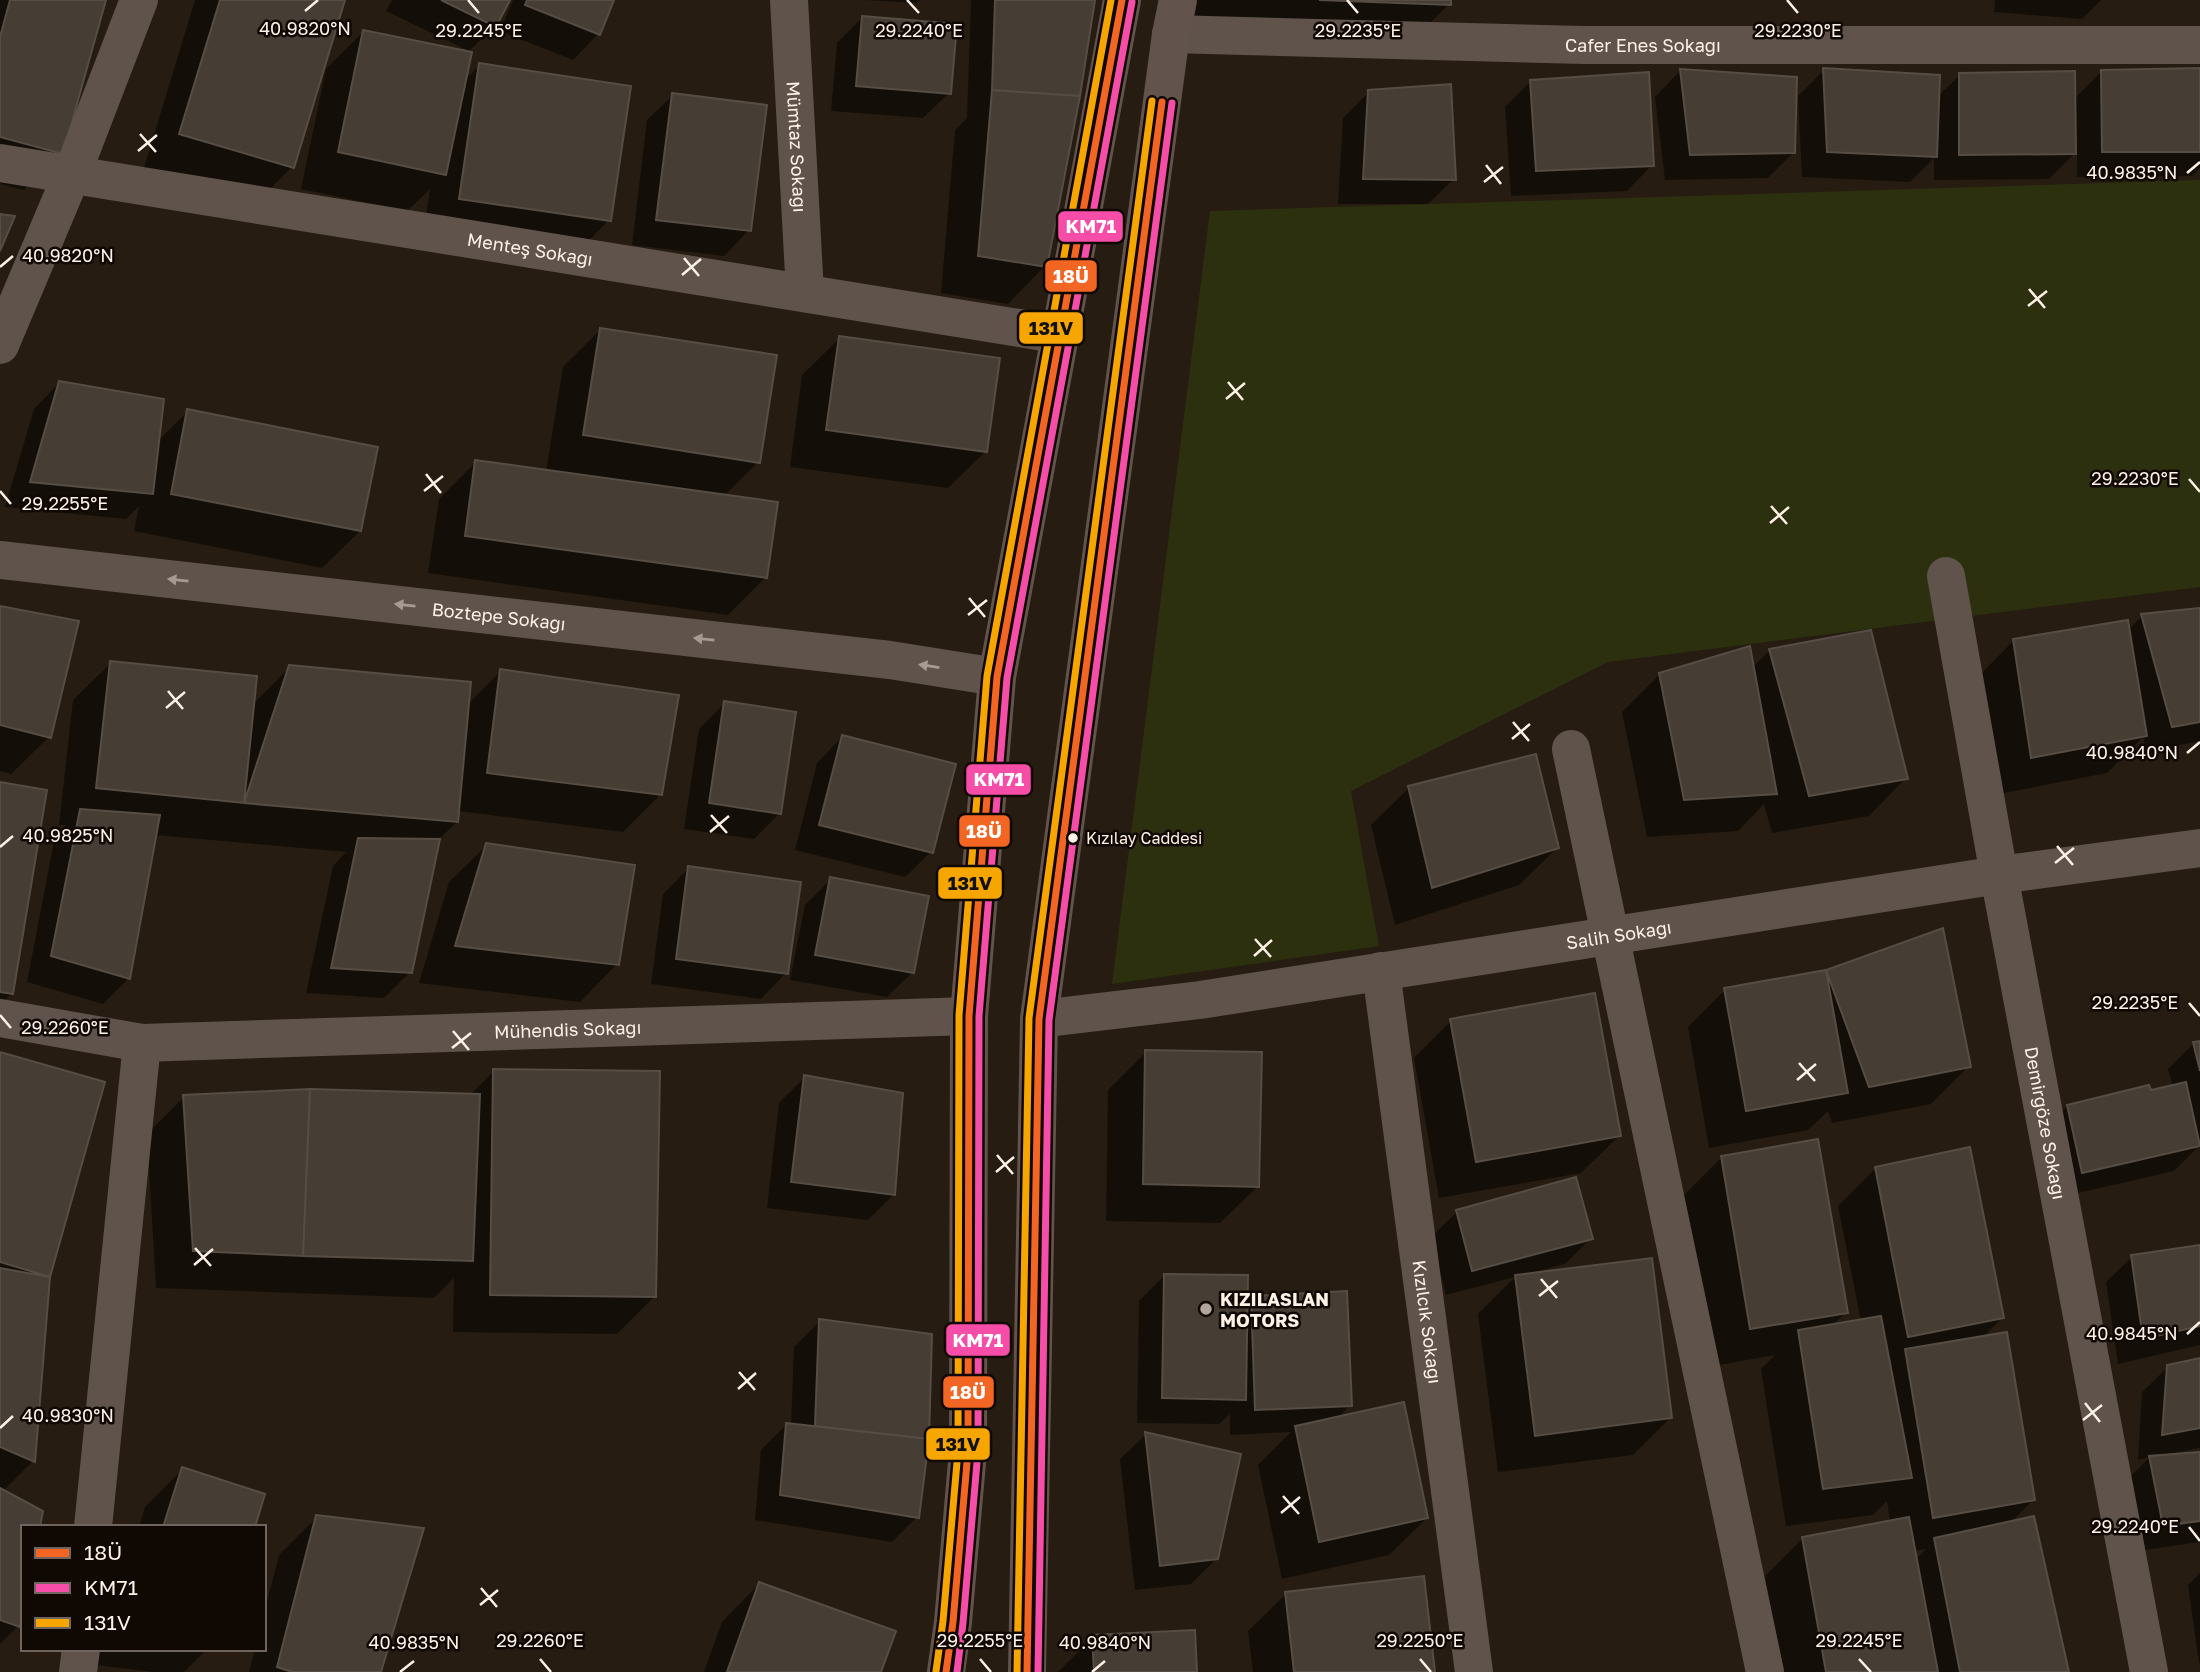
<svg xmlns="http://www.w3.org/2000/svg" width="2200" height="1672" viewBox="0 0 2200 1672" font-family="'Golos Text',sans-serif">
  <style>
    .green { fill: #2d300e }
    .shadow { fill: #0007; fill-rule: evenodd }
    .building { fill: #463d34; stroke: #564d44; stroke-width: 2 }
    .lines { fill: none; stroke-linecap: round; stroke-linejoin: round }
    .street { stroke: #5f534c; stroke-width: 38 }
    .secondary { stroke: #62544c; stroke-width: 38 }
    .bus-1-casing { stroke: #100803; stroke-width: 12 }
    .bus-2-casing { stroke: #100803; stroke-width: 12 }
    .bus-3-casing { stroke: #100803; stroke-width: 12 }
    .bus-1 { stroke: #f26522; stroke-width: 7 }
    .bus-2 { stroke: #f54da8; stroke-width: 7 }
    .bus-3 { stroke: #f7a600; stroke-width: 7 }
    .oneway { fill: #a79a91 }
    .ticks { fill: none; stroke: #fef1e6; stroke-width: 2.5 }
    .bus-dot { fill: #fef1e6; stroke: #100803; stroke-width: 2.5 }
    .poi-dot { fill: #b2a69b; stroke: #100803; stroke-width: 2.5 }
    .labels { text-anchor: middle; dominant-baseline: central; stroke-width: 5; stroke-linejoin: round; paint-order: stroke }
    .bus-label { font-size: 16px; fill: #fef1e6; stroke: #100803; text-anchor: start }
    .street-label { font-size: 18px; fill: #fef1e6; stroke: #100803 }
    .poi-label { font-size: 18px; font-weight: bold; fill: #fef1e6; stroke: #100803; text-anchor: start }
    .ticks-label { font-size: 18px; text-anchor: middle; fill: #fef1e6; stroke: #100803; stroke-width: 5; stroke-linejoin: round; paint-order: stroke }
    .line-badge { stroke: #100803; stroke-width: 2.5 }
    .badge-label { font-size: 19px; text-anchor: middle; font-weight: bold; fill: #fff }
    .pale-badge-label { font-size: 19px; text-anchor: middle; font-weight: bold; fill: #111 }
  </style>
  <rect width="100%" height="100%" fill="#261c11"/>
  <path class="green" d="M2200 180V587L1608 662 1351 791 1379 946 1112 984 1210 211Z"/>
  <path class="shadow" d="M0 0H104L61 153 24 190 0 184Z
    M195 0H343L292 167 255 204 143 171Z
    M392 0H508L495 26 469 51 386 11Z
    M513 0H613L598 34 573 60 500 31Z
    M864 0H920L917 3Z
    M971 0H1094L1045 266 1008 304 941 293 955 130 967 118Z
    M1196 0H1449V4L1411 42 1194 34Z
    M1995 0H2101L2082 19 1994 12Z
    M863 17 949 93 923 118 831 111 837 43Z
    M364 31 464 81 480 65 609 220 572 258 423 236 430 189 407 211 301 189 326 69Z
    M1824 70 1937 97 1960 75 2074 99 2102 71 2200 70V168L2192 176 2077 177V151L2049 179 1934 180V158L1910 182 1802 177 1798 96Z
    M1680 71 1793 153 1768 178 1665 180 1655 97Z
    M1531 81 1652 165 1627 191 1511 196 1505 107Z
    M1369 92 1454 179 1428 204H1338L1343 118Z
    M673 95 749 230 724 256 632 245 647 120Z
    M601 329 758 462 724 496 766 577 728 615 428 573 439 499 476 462 546 472 563 367Z
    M840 338 986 451 948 488 790 467 802 375Z
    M59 383 158 441 188 411 360 531 322 568 134 531 139 506 126 519 5 507 34 409Z
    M0 607 49 737 11 774 0 771Z
    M2200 609V741L2147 751 2143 737 2107 773 1994 795 1977 678 2014 640 2128 630 2142 616Z
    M1870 632 1906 778 1869 816 1772 833 1764 804 1738 831 1647 837 1622 712 1659 675 1752 668 1769 651Z
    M111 663 252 705 290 667 468 704 501 671 661 794 623 832 458 811 457 822 438 840 410 972 384 998 306 993 333 866 346 852 155 835 129 978 103 1004 27 982 55 836 66 825H59L73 700Z
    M725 703 780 813 754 839 684 829 699 729Z
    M842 737 931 852 905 877 795 850 817 763Z
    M0 784 11 994 0 1005Z
    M1409 788 1557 848 1519 885 1395 925 1371 825Z
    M487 845 617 964 580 1002 419 983 449 882Z
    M689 868 786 973 761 999 651 984 663 894Z
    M831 879 913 972 887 997 790 980 805 905Z
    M1941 930 1969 1066 1931 1104 1832 1123 1828 1111 1808 1130 1709 1148 1688 1027 1725 990 1826 972Z
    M1451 1021 1619 1136 1581 1173 1439 1198 1414 1058Z
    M2194 1043H2200V1148H2197L2174 1171 2056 1198 2042 1132 2067 1106 2173 1087 2168 1069Z
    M1146 1052 1258 1186 1220 1223 1106 1221 1108 1090Z
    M0 1054 103 1083 48 1277 33 1461 3 1491 23 1527 18 1626 0 1644Z
    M494 1071 655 1296 617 1334 453 1332 454 1278 434 1298 156 1288 147 1134 184 1097 469 1096Z
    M805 1077 894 1194 868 1220 767 1208 779 1103Z
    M1722 1157 1846 1312 1832 1326 1861 1321 1838 1206 1876 1168 2002 1318 1982 1338 2033 1500 2010 1523 2067 1672H1782L1765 1576 1803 1538 1890 1522 1887 1501 1873 1515 1786 1526 1761 1369 1775 1355 1713 1366 1684 1195ZM1926 1549 1915 1560 1914 1551Z
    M1457 1212 1591 1238 1565 1264 1535 1272V1274L1671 1417 1633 1455 1498 1472 1478 1314 1515 1277 1446 1295 1431 1237Z
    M2200 1247V1345L2118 1364 2106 1282 2132 1257Z
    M1164 1276 1246 1303 1252 1298 1350 1405 1337 1419 1427 1518 1389 1555 1282 1579 1258 1465 1291 1432 1230 1435V1414L1219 1424 1137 1423 1139 1301Z
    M820 1321 930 1335 928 1439 917 1517 892 1542 755 1520 761 1450 786 1425H791L794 1347Z
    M2200 1360V1448L2168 1454V1456L2200 1454V1542L2138 1551 2124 1483 2150 1457 2138 1460 2142 1392 2168 1367Z
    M1146 1434 1217 1558 1191 1584 1135 1590 1120 1459Z
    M183 1469 253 1527H139L145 1507Z
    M317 1517 380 1672H249L255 1649H264V1613L279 1555Z
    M2200 1573V1663H2199L2188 1585Z
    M759 1584 879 1672H704L722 1622Z
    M1286 1594 1434 1672H1253L1248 1631Z
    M1093 1637 1195 1672H1058Z
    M100 1649H207L184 1672H154L95 1665Z"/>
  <path class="building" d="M10 0H106L63 154 0 137V37Z
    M220 0H345L294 168 179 134Z
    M441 0H510L496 27Z
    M527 0H614L600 35 525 5Z
    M995 0H1095L1080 96 992 90Z
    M1319 0H1451V5Z
    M862 16 957 24 951 94 856 86Z
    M363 30 472 52 446 175 338 152Z
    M479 63 631 86 611 221 459 199Z
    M1823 68 1940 75 1937 157 1827 152Z
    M2200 68V152H2102L2101 70Z
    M1680 69 1797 77 1795 153 1690 155Z
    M2075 71 2076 154 1959 155V73Z
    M1649 72 1654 166 1536 171 1530 80Z
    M1451 84 1456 180 1363 179 1368 90Z
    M992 90 1080 96 1047 267 978 256Z
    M672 93 767 105 751 231 656 220Z
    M0 214 15 216 0 251Z
    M600 328 777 355 760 463 583 435Z
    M839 336 1000 358 987 452 826 430Z
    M59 381 164 399 153 494 30 482Z
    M187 409 378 447 361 531 171 494Z
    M475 460 778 502 767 578 465 536Z
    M0 606 79 621 51 738 0 725Z
    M2200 608V722L2172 727 2141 614Z
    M2128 620 2147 736 2031 758 2013 639Z
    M1871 630 1908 779 1809 796 1769 649Z
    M1750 646 1777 794 1684 800 1659 673Z
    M110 661 257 676 244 803 96 788Z
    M289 665 471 682 458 822 244 803Z
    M500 669 679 695 662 795 487 773Z
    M724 701 796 712 781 814 709 803Z
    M842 735 956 764 933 853 819 825Z
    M1536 754 1559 848 1432 888 1408 786Z
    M0 782 47 790 13 994 0 992Z
    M80 809 160 815 130 979 51 956Z
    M358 838 440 839 412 973 331 968Z
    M486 843 635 865 619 965 455 946Z
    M688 866 801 882 788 974 676 959Z
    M830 877 929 896 914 973 815 955Z
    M1943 928 1971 1067 1869 1087 1826 970Z
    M1826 970 1848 1093 1746 1111 1724 988Z
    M1595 993 1621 1136 1476 1162 1450 1019Z
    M2200 1041V1071L2193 1042Z
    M1145 1050 1262 1052 1259 1187 1143 1184Z
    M0 1052 105 1082 50 1277 0 1262Z
    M493 1069 660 1071 656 1297 490 1295Z
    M804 1075 903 1093 895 1195 791 1182Z
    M2186 1082 2200 1146 2082 1173 2067 1105 2149 1085 2151 1090Z
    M310 1089 303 1256 193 1251 183 1095Z
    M310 1089 480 1094 473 1261 303 1256Z
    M1818 1139 1848 1313 1750 1329 1721 1156Z
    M1970 1147 2004 1318 1908 1337 1875 1167Z
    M1576 1177 1593 1239 1472 1271 1456 1210Z
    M2200 1245V1326L2143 1339 2131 1255Z
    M1652 1258 1672 1418 1535 1436 1515 1275Z
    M0 1268 50 1277 35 1462 0 1447Z
    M1164 1274 1248 1275 1246 1400 1162 1398Z
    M1347 1291 1352 1406 1255 1410 1251 1296Z
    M1881 1316 1912 1478 1823 1489 1798 1330Z
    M819 1319 932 1334 929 1439 815 1426Z
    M2007 1332 2035 1500 1933 1518 1905 1349Z
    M2200 1358V1428L2162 1435 2167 1365Z
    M1404 1402 1428 1518 1319 1542 1295 1426Z
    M786 1423 929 1439 919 1518 780 1495Z
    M1145 1432 1241 1454 1218 1559 1160 1566Z
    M2200 1452V1521L2163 1526 2149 1456Z
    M182 1467 265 1494 255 1527H163Z
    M0 1488 43 1511 40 1527H23V1613L20 1627 0 1620Z
    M316 1515 424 1528 381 1672H292L277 1667Z
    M2034 1516 2069 1672H1960L1934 1538Z
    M1909 1517 1938 1672H1826L1802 1537Z
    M1424 1576 1435 1672H1294L1285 1592Z
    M759 1582 896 1631 881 1672H727Z
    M1195 1630 1197 1672H1094L1092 1635Z"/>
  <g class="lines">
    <g class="street">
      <path id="s1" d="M789 0 805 293"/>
      <path id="s2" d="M1171 34 1584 45H2200"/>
      <path id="s3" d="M0 163 1062 335"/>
      <path d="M0 345 72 174 139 0"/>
      <path id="s4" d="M0 560 890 660 997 677"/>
      <path id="s5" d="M1946 576 1999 875 2149 1672"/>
      <path d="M1571 749 1765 1672"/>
      <path id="s6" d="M1381 971 1474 1672"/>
      <path id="s7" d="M0 1018 142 1043 969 1016"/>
      <path id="s8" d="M1039 1019 1200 1000 1999 875 2200 848"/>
      <path d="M93 1527 142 1043"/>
      <path d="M78 1672 81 1649"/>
    </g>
    <path class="secondary" d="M946 1672 953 1622 968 1451 969 1016 997 677 1122 0
      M1027 1672 1039 1019 1171 34 1178 0"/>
    <g class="bus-1-casing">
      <path id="bus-1" d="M946 1672 953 1622 968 1451 969 1016 997 677 1122 0
        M1027 1672 1039 1019 1162 102"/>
    </g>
    <g class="bus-2-casing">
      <path id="bus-2" d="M957 1672 963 1623 978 1451 979 1016 1007 678 1132 2
        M1038 1672 1049 1020 1172 103"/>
    </g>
    <g class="bus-3-casing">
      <path id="bus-3" d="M936 1671 943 1621 958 1451 959 1015 987 676 1111 0
        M1017 1672 1029 1018 1152 101"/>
    </g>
    <use href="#bus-1" class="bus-1"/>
    <use href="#bus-2" class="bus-2"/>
    <use href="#bus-3" class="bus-3"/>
  </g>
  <defs><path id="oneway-solid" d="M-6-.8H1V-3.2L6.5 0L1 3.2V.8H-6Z" transform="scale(1.75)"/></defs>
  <g class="oneway">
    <use href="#oneway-solid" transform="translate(178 580) rotate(-174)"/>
    <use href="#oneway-solid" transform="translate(405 605) rotate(-174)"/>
    <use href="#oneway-solid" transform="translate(704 639) rotate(-174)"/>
    <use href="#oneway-solid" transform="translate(929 666) rotate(-171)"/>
  </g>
  <path class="ticks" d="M468 0 479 13M907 0 919 13M1347 0 1358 13M1787 0 1798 13M305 11 318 0M140 134 156 152M138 151 157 135M1486 165 1501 184M2187 173 2200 162M1484 182 1503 167M684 258 699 276M0 267 13 256M682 275 701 259M2029 289 2045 308M2028 306 2047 291M1228 382 1243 400M1226 399 1245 383M426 474 441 493M2189 479 2200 492M0 491 11 504M424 491 443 476M1771 506 1787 524M1770 523 1789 507M969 598 985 617M968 615 987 600M168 691 183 709M166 708 185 692M1513 722 1529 741M1512 739 1530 724M2187 753 2200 742M711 815 727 833M710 832 729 816M2057 846 2073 865M0 847 13 836M2055 863 2074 848M1255 939 1271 957M1254 956 1272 940M2189 1003 2200 1016M0 1015 11 1028M453 1031 469 1050M452 1048 471 1033M1799 1063 1815 1081M1797 1080 1816 1064M997 1155 1013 1174M996 1172 1014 1157M195 1248 211 1266M194 1265 213 1249M1541 1279 1557 1298M1539 1296 1558 1281M2187 1334 2200 1322M739 1372 755 1390M738 1389 756 1373M2085 1403 2100 1422M2083 1420 2102 1405M0 1428 13 1416M1283 1496 1299 1514M1281 1513 1300 1497M2189 1527 2200 1541M481 1588 497 1607M480 1605 498 1590M540 1659 551 1672M980 1659 991 1672M1420 1659 1431 1672M1859 1659 1871 1672M400 1672 414 1661M1092 1672 1105 1661"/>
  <circle class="bus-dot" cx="1073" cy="838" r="6"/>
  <circle class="poi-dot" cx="1206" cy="1309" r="7"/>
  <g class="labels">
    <g class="bus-label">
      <text x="1086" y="838">Kızılay Caddesi</text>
    </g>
    <g class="street-label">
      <text stroke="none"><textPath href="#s2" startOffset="472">Cafer Enes Sokağı</textPath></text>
      <text stroke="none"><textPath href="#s1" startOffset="147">Mümtaz Sokağı</textPath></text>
      <text stroke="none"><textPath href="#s3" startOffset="537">Menteş Sokağı</textPath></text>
      <text stroke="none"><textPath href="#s4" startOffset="502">Boztepe Sokağı</textPath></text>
      <text stroke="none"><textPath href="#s8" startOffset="586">Salih Sokağı</textPath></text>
      <text stroke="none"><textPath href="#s7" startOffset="570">Mühendis Sokağı</textPath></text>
      <text stroke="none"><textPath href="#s5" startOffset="556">Demirgöze Sokağı</textPath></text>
      <text stroke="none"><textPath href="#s6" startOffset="354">Kızılcık Sokağı</textPath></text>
    </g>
    <g class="poi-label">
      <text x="1220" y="1299">KIZILASLAN<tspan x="1220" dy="21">MOTORS</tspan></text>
    </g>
  </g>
  <g class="ticks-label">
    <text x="305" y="35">40.9820°N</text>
    <text x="919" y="37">29.2240°E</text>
    <text x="479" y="37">29.2245°E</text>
    <text x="1358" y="37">29.2235°E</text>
    <text x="1798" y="37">29.2230°E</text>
    <text x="2132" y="179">40.9835°N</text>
    <text x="68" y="262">40.9820°N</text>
    <text x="2135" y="485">29.2230°E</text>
    <text x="65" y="510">29.2255°E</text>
    <text x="2132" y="759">40.9840°N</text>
    <text x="68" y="842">40.9825°N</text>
    <text x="2135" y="1009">29.2235°E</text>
    <text x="65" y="1034">29.2260°E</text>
    <text x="2132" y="1340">40.9845°N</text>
    <text x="68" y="1422">40.9830°N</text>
    <text x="2135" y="1533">29.2240°E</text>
    <text x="540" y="1647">29.2260°E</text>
    <text x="980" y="1647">29.2255°E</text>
    <text x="1420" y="1647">29.2250°E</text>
    <text x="1859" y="1647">29.2245°E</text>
    <text x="414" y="1649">40.9835°N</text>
    <text x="1105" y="1649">40.9840°N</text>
  </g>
  <g class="line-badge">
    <rect x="1057" y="210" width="67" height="33" rx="7" fill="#f54da8"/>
    <rect x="1044" y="259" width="54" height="34" rx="7" fill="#f26522"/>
    <rect x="1018" y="311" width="66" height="34" rx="7" fill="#f7a600"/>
    <rect x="965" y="763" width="67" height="33" rx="7" fill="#f54da8"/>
    <rect x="958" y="814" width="53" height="34" rx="7" fill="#f26522"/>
    <rect x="937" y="866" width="66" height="34" rx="7" fill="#f7a600"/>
    <rect x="945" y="1323" width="66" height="34" rx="7" fill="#f54da8"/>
    <rect x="942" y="1375" width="53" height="34" rx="7" fill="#f26522"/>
    <rect x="925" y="1427" width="66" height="34" rx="7" fill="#f7a600"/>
  </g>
  <g class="badge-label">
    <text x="1091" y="233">KM71</text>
    <text x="1071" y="283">18Ü</text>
    <text x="999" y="786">KM71</text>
    <text x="984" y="838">18Ü</text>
    <text x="978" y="1347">KM71</text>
    <text x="968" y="1399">18Ü</text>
  </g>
  <g class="pale-badge-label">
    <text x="1051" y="335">131V</text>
    <text x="970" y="890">131V</text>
    <text x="958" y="1451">131V</text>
  </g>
  <rect x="21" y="1525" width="245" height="126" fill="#100803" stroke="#6f655e" stroke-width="2"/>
  <rect x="35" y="1548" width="35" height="10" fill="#f26522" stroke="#6f655e" stroke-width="2"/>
  <text x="84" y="1560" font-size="21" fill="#fef1e6">18Ü</text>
  <rect x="35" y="1583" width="35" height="10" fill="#f54da8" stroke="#6f655e" stroke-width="2"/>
  <text x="84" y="1595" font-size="21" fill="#fef1e6">KM71</text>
  <rect x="35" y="1618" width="35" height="10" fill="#f7a600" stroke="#6f655e" stroke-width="2"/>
  <text x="84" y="1630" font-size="21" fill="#fef1e6">131V</text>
</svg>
